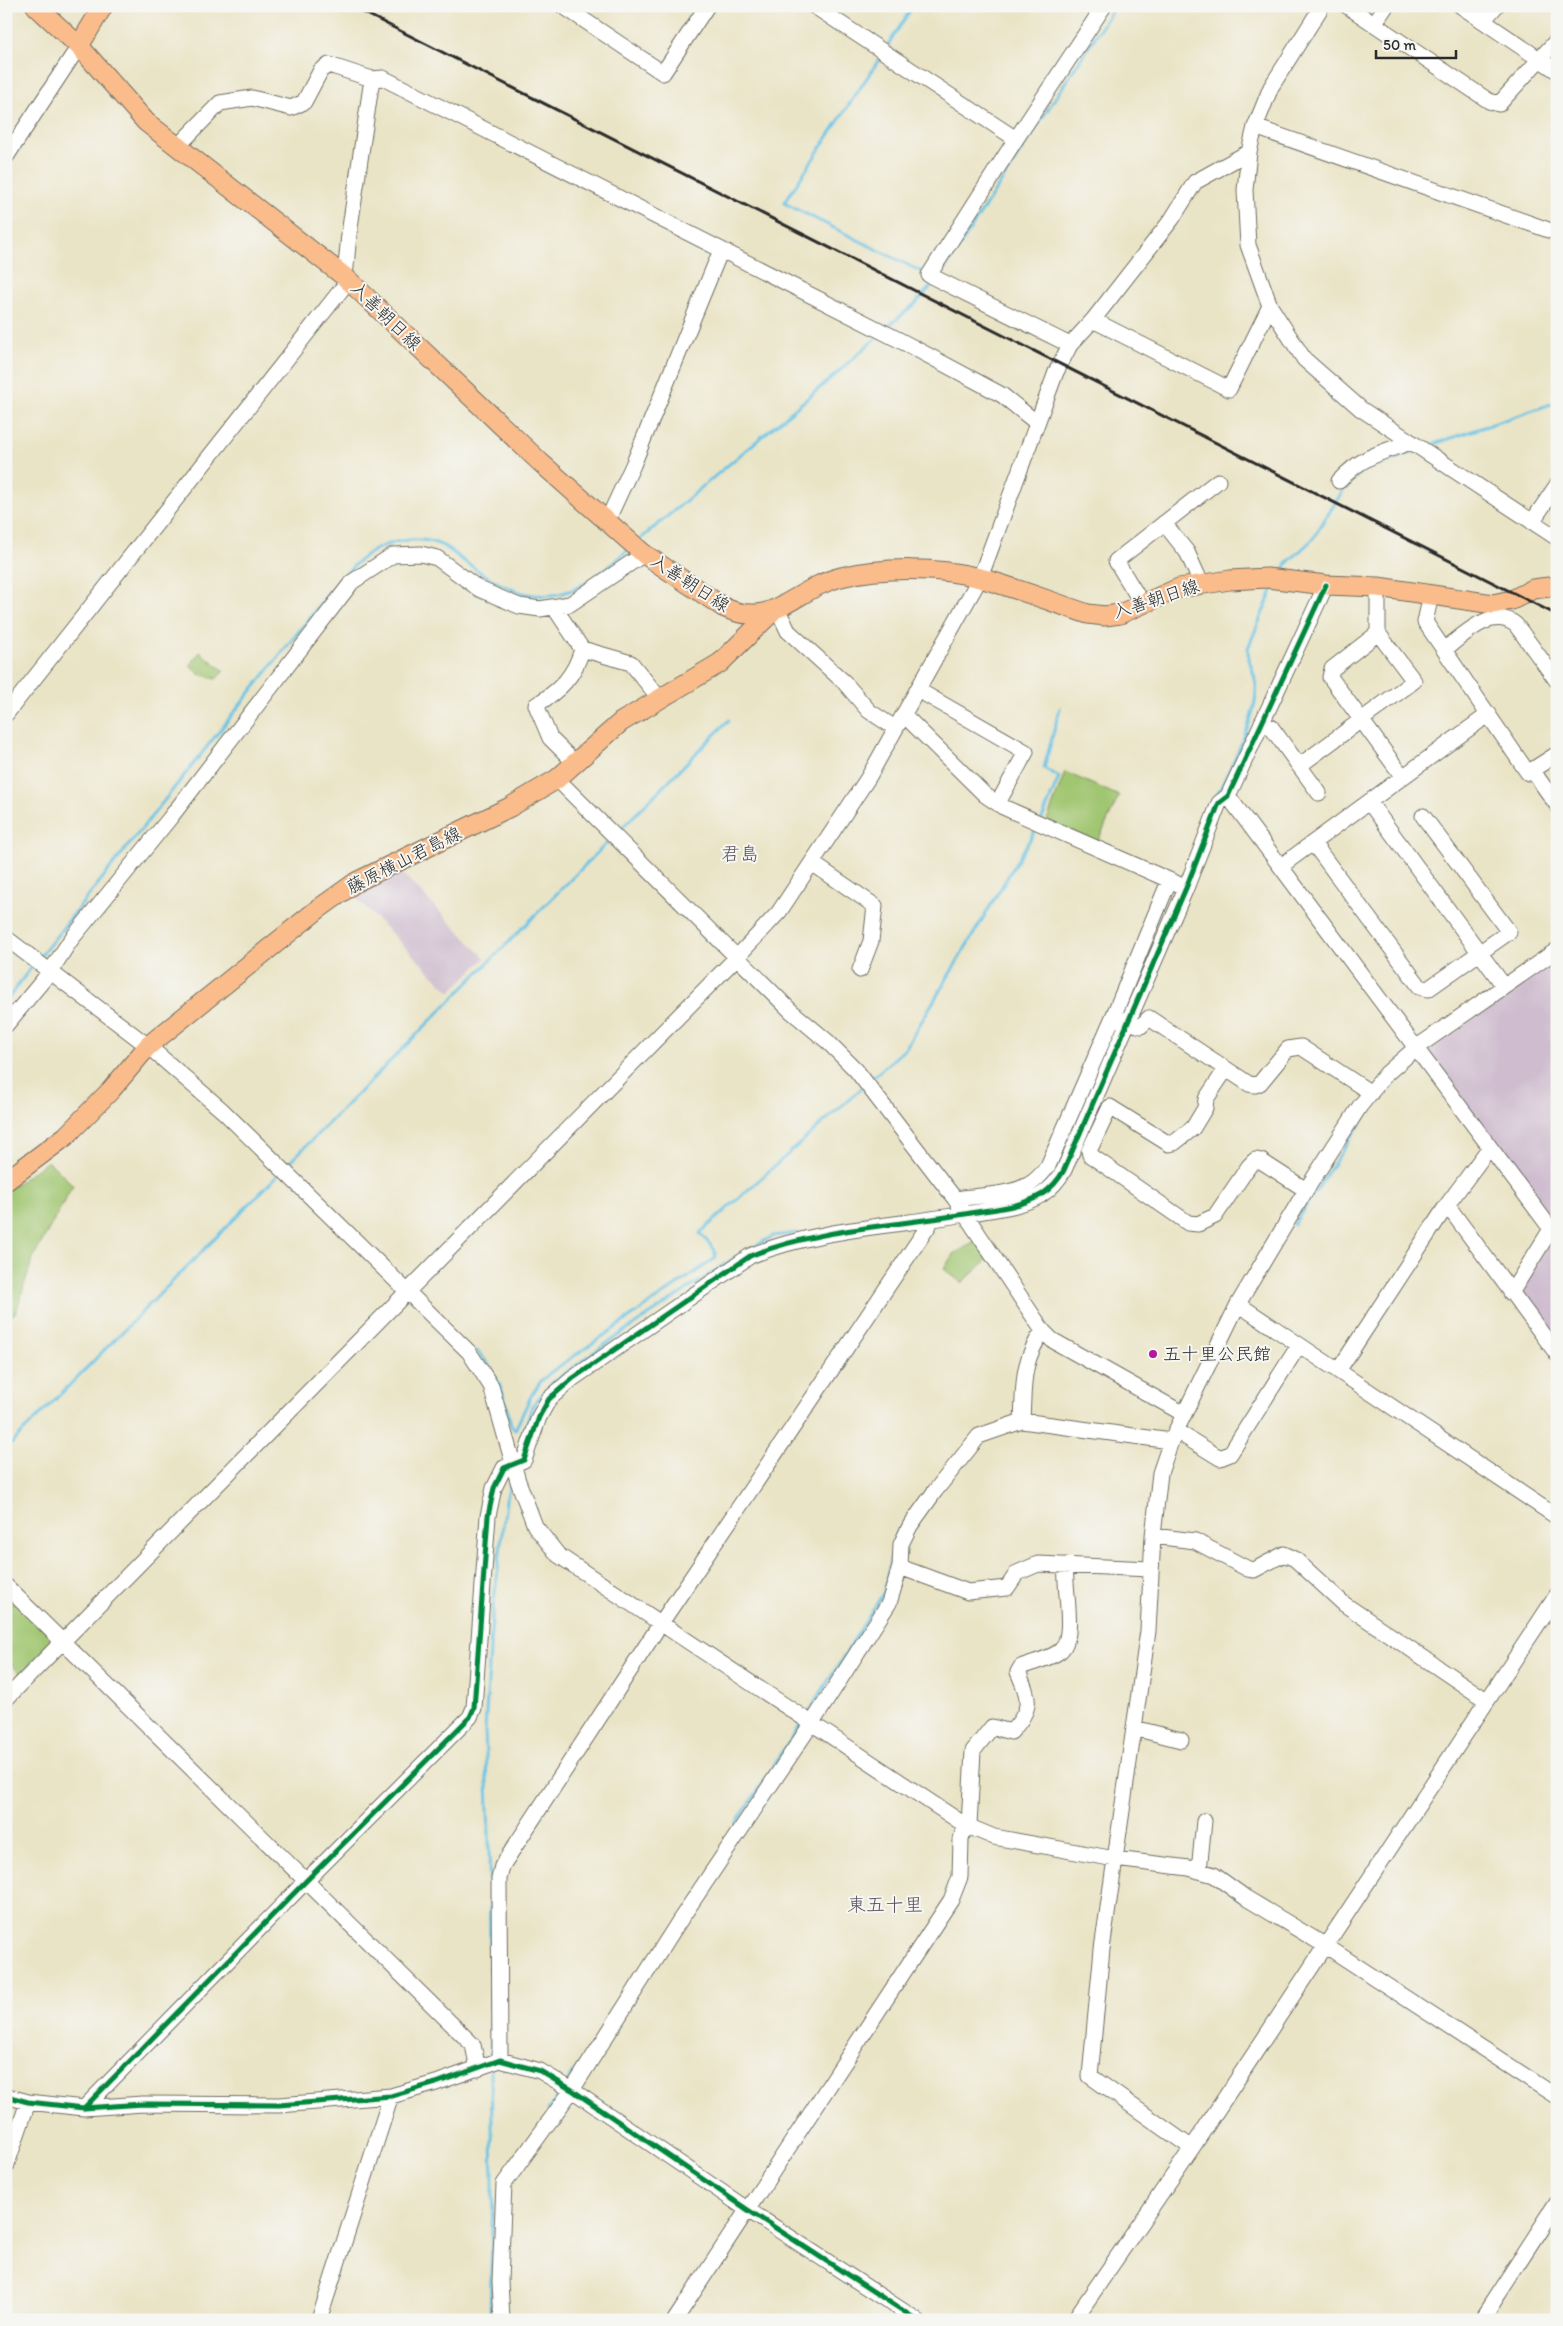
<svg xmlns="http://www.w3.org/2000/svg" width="1563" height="2326" viewBox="0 0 1563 2326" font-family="Itim,'Klee One',sans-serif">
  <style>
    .industrial { fill: #cfbdcf }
    .green { fill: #a1c671; stroke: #66784e }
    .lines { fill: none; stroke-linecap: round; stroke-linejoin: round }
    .stream { stroke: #67c3e5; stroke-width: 3 }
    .minor-casing { stroke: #6e6c61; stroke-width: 17 }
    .major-casing { stroke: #6e6c61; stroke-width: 21 }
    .minor { stroke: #fff; stroke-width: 15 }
    .major { stroke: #fabc8b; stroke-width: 19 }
    .rail { stroke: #2b2b2b; stroke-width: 3 }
    .cycleway-casing { stroke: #f6f6f2; stroke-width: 8 }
    .cycleway { stroke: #00873e; stroke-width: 5 }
    .poi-dot { fill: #b5179e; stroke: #f6f6f2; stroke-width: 2 }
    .labels { text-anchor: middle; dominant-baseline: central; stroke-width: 4; stroke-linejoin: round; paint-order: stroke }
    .street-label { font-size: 18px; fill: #2b2b2b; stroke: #f6f6f2 }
    .poi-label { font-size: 18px; fill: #2b2b2b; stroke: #f6f6f2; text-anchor: start }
    .neighbourhood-label { font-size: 19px; fill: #5e515d; stroke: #f6f6f2 }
  </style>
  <rect width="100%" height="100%" fill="#f6f6f2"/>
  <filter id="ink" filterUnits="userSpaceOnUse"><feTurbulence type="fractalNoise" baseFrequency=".02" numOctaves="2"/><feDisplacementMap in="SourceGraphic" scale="10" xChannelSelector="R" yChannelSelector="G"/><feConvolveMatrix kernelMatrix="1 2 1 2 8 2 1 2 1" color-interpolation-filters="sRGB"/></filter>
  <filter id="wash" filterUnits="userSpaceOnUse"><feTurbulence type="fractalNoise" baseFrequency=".0096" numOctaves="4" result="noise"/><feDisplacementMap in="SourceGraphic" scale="20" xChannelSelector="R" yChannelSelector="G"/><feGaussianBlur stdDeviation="1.12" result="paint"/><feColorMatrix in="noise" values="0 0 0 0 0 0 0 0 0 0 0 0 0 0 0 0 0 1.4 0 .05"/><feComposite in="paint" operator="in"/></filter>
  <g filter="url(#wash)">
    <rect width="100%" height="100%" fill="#eae4c6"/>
    <path class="industrial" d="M398 869 485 958 450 992 353 895Z
      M1557 959V1343L1518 1292 1555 1230 1427 1052Z"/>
    <path class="green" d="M200 652 224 671 216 679 199 674 190 665Z
      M1065 772 1119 796 1097 843 1047 820Z
      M48 1161 73 1185 32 1260 16 1312 11 1316 6 1314V1191Z
      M977 1241 987 1260 962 1283 944 1269 953 1254Z
      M14 1600 54 1639 21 1674 6 1660V1608Z"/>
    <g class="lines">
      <path class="stream" d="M886 48 913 6
        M882 55 784 203 922 272
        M940 276 1115 6
        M886 328 915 304 934 283
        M1428 446 1557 402
        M638 541 835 375 880 334
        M1281 574 1288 562 1312 540 1347 484 1363 470 1415 451
        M1216 798C1229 770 1259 714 1256 685 1255 672 1247 662 1248 648L1274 586
        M1042 819 1059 777 1044 768 1060 708
        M617 833 729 720
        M39 958 330 592C353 564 371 543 410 540 421 539 433 541 443 546 450 549 456 555 461 559 488 578 517 599 552 595 584 591 606 569 629 549
        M6 1001 33 965
        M1126 1009 1177 888
        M870 1080 905 1049 1038 826
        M1067 1141 1078 1120
        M286 1166 611 839
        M1040 1185 1046 1182 1049 1176
        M887 1217 955 1206
        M1294 1224 1373 1104 1419 1058
        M750 1249 773 1236 797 1233
        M477 1351C497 1371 506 1397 511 1425L515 1430 531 1396 541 1381 551 1372 716 1258 714 1249 700 1233 864 1086
        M6 1449 280 1173
        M517 1457 532 1406 553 1382 610 1341 742 1253
        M807 1715 884 1592 896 1533 903 1525
        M736 1824 802 1722
        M491 2059 489 1836 485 1729 492 1618 506 1501 511 1480
        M568 2081 595 2041
        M548 2110 563 2089
        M490 2320 493 2185 491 2068"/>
    </g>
  </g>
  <g filter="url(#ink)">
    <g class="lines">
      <g class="minor-casing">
        <path id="minor" d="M563 6 663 73 707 6
          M814 6 1016 139
          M1322 6 1271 87 1255 127 1249 152 1245 190 1248 245 1270 306 1304 359 1361 409 1557 538
          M1347 6 1489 101 1499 104 1557 40
          M1461 6 1483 21 1496 6
          M1483 21 1557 71
          M1374 24 1386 6
          M1255 127 1557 233
          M177 147 220 103 252 98 291 108 304 102 321 70 329 65 372 79 383 78 903 342 1002 395 1037 423
          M6 157 79 46
          M345 277 349 234 372 79
          M1093 320 1229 389 1270 306
          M1070 345 929 275 1016 139 1104 6
          M1339 481C1362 456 1380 453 1411 442
          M607 521 633 465 721 250
          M1532 522 1557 485
          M1164 523 1187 552 1201 583
          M1431 595 1425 622 1528 773 1532 770 1557 805
          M1143 605 1116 561 1218 481
          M554 607 582 649 631 663 660 699
          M777 608 788 631 844 682 869 711 895 728
          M1378 633 1332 669 1330 677 1403 777
          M1445 649C1464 635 1492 605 1516 625L1557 681
          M918 690 1026 752 998 803
          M6 714 349 280
          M904 715 985 795 1003 807 1178 884
          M1262 722 1271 727 1319 793
          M575 763 550 738 536 705C559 691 575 676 582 649
          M1299 766 1414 681 1378 633V587
          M1532 770 1557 754
          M557 779 791 1011 827 1041 856 1070 955 1199 1043 1331 1052 1340 1184 1414
          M1228 796 1551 1229 1511 1293
          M1369 802 1504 986
          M1313 843 1420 987 1428 989 1509 932 1423 816
          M812 863 875 906 871 941 860 970
          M1281 866 1489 714
          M1169 881 1113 1017 1141 1026 1149 1018 1249 1084 1255 1085 1260 1083 1288 1049 1301 1047 1371 1093
          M6 938 148 1046 223 1111 469 1352 491 1386 518 1481 535 1526 558 1555 965 1825 994 1837 1115 1859 1189 1868 1214 1875 1246 1898 1326 1946 1557 2097
          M6 1025 50 972 70 941 170 818 352 582 393 555 421 554 437 558 479 589 519 606 540 609 570 604 644 554
          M1226 1069 1206 1099 1205 1108 1193 1128 1174 1143 1169 1144 1110 1107 1089 1151 1090 1155 1188 1223 1198 1224 1215 1216 1249 1166 1255 1160 1261 1161 1306 1190
          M955 1199C976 1196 1010 1195 1028 1185 1036 1181 1042 1174 1048 1166L1113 1017
          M1447 1205 1557 1354
          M1238 1304 1557 1517
          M1338 1371 1447 1205 1490 1147
          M1022 1421C1024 1385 1021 1362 1043 1331
          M1176 1431 1220 1458 1230 1454 1299 1345
          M1153 1536 1195 1541 1248 1569 1254 1570 1284 1554 1295 1559 1344 1604 1486 1700
          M900 1567 968 1592 1007 1588 1017 1573 1038 1564 1150 1569
          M6 1586 473 2045 478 2069
          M6 1699 737 957 779 912 868 778 980 578 1056 372 1070 345 1093 320 1172 219 1195 182 1249 152
          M1134 1728 1181 1740
          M969 1826 973 1751 992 1727 1011 1732C1033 1708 1030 1699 1018 1672L1021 1667C1033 1662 1050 1659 1060 1651 1077 1637 1063 1587 1066 1565
          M1199 1871 1204 1821
          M500 2060 499 1879 502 1866 661 1623 929 1225V1220
          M6 2096 28 2102 84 2108 143 2104 279 2105 391 2096 436 2083 500 2060 540 2071 572 2090 748 2210 917 2320
          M84 2108 306 1881 470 1717 474 1708 488 1516 494 1488 504 1468 524 1460 539 1417 549 1399 572 1379 750 1256C819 1228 898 1226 971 1213 994 1209 1021 1207 1041 1195 1052 1188 1058 1181 1064 1170L1186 888 1219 803 1228 796 1326 585
          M1192 2148 1090 2076 1102 1949 1148 1631 1153 1536 1160 1473 1171 1441 1238 1304 1306 1190 1360 1106 1386 1074 1417 1047 1557 950
          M6 2167 28 2102
          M319 2320 391 2096
          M502 2320 500 2281 504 2184 572 2090 678 1923 812 1723 889 1603 900 1567 901 1544 910 1526 935 1491 979 1436 1022 1421 1171 1441
          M675 2320 951 1900 960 1877 961 1839 965 1825
          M1074 2320 1192 2148 1557 1595
          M1481 2320 1557 2203"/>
      </g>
      <g class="major-casing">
        <path id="major" d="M36 6 79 46 146 122 345 277 540 462 644 554 723 607C773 631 795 588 841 577 882 567 939 567 980 578 1016 588 1052 602 1088 614L1105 616 1120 614 1179 588 1230 580 1267 578 1326 585 1378 587 1493 604 1512 600 1533 589 1557 586
          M79 46 103 6
          M6 1181 66 1136 111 1090 148 1046 317 910 356 882 510 807 557 779 621 722 720 663 772 612"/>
      </g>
      <use href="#minor" class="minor"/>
      <use href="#major" class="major"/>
      <path class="rail" d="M351 6 1557 615"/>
      <g class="cycleway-casing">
        <path id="cycleway" d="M6 2096 28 2102 84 2108 143 2104 279 2105 391 2096 436 2083 500 2060 540 2071 572 2090 748 2210 917 2320
          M84 2108 306 1881 470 1717 474 1708 488 1516 494 1488 504 1468 524 1460 539 1417 549 1399 572 1379 750 1256C819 1228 898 1226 971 1213 994 1209 1021 1207 1041 1195 1052 1188 1058 1181 1064 1170L1186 888 1219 803 1228 796 1326 585"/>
      </g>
      <use href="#cycleway" class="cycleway"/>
    </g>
  </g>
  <circle class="poi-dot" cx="1153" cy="1354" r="5"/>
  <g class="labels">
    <g class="street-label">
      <text transform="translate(386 316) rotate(44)">入善朝日線</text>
      <text transform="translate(690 583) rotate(33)">入善朝日線</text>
      <text transform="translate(1156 599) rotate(-18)">入善朝日線</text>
      <text transform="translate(404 860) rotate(-27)">藤原横山君島線</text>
    </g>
    <g class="poi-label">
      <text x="1163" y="1354">五十里公民館</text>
    </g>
    <g class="neighbourhood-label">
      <text x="740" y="853">君島</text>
      <text x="885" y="1904">東五十里</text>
    </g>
  </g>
  <rect width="1563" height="2326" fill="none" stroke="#f6f6f2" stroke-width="25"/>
  <path d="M1376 50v8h80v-8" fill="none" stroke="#2b2b2b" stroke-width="2.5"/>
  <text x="1383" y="50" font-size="15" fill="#2b2b2b" stroke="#f6f6f2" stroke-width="4" paint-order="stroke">50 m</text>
</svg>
